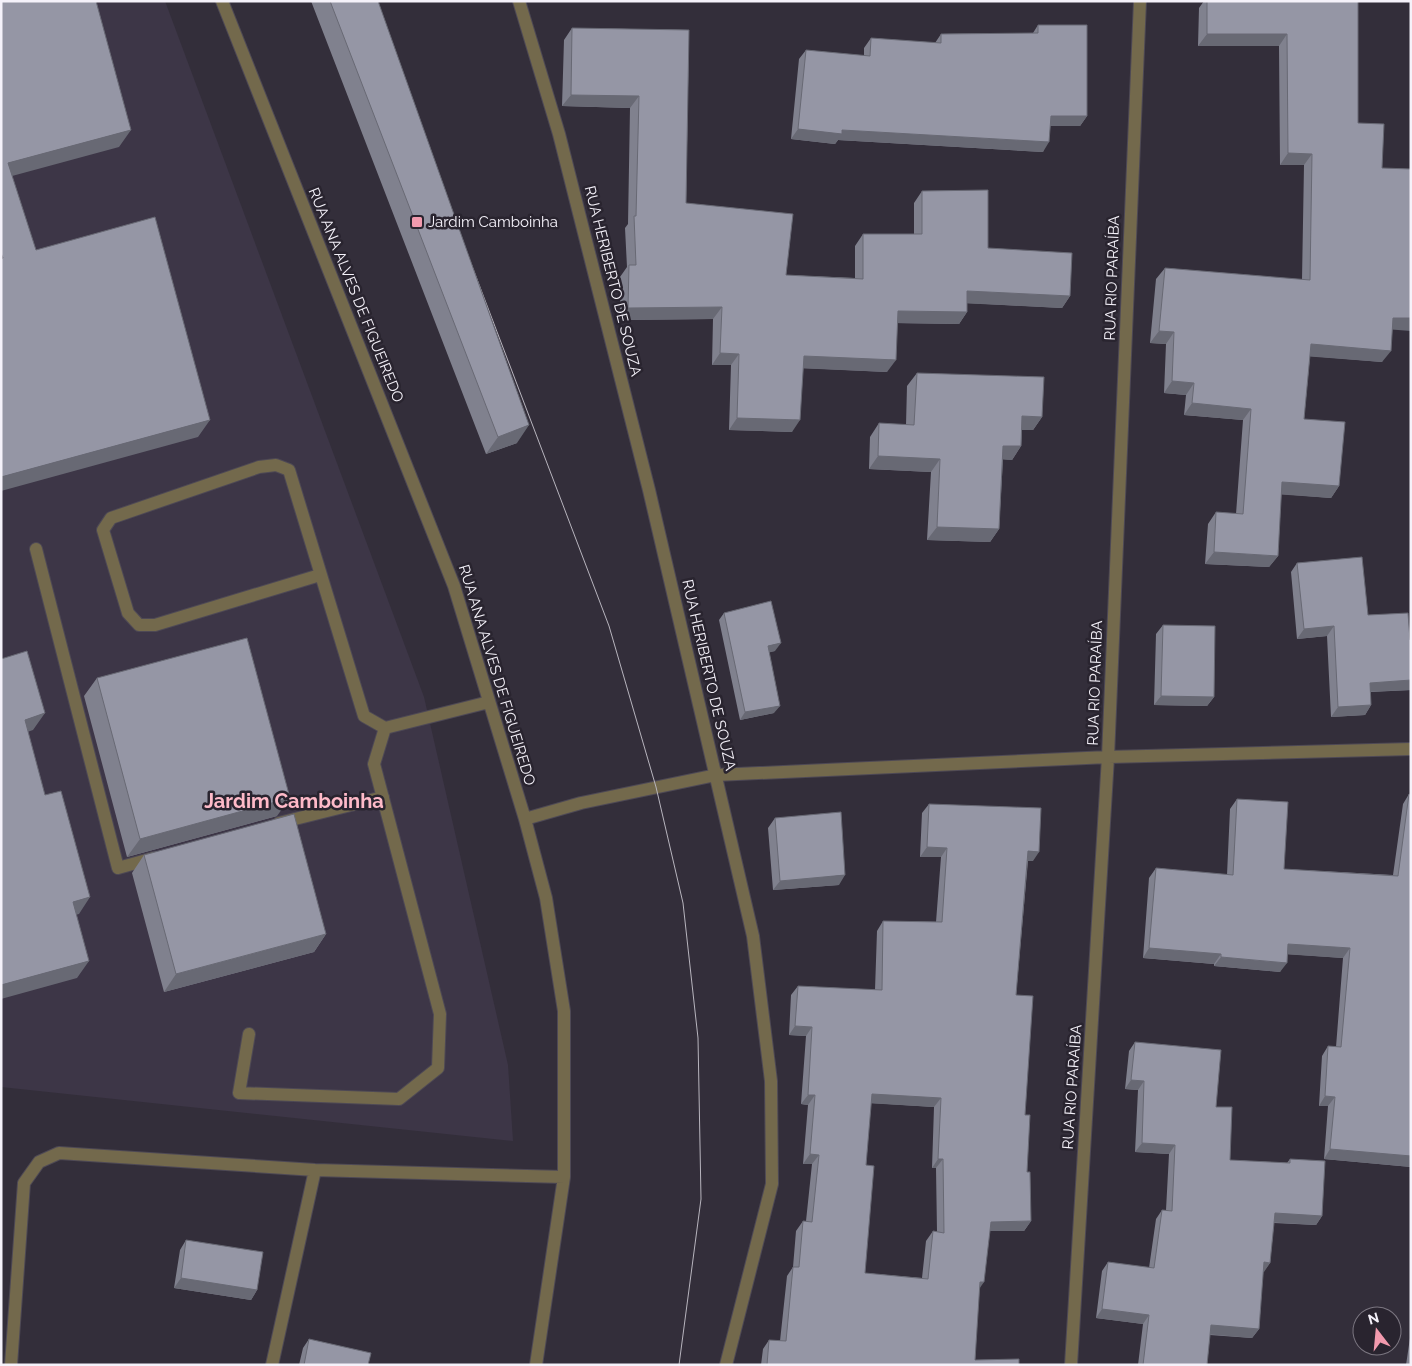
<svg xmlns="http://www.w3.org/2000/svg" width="1412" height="1366" viewBox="0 0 1412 1366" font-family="Raleway,sans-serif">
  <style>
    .built { fill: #3d3647 }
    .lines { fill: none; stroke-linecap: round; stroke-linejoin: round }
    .minor-casing { stroke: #4e4955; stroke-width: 14 }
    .minor { stroke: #73694c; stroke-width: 12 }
    .tram { stroke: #b8b5be; stroke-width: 1 }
    .wall { fill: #80818e; fill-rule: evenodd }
    .shaded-wall { fill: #686974 }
    .building { fill: #9596a5; stroke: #686974; fill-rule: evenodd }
    .poi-dot { fill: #f29aae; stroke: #29242f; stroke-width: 2 }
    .labels { text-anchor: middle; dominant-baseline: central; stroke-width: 5; stroke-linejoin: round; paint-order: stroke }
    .poi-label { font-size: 15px; fill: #f5f2fa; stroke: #29242f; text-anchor: start }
    .street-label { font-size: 15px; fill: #f5f2fa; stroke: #29242f }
    .district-label { font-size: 20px; font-weight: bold; fill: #febac8; stroke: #29242f }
  </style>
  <rect width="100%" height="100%" fill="#332e3a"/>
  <path class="built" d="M1 1H165L424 697 508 1065 513 1141 1 1087Z"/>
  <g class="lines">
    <g class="minor-casing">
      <path id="minor" d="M222 1 454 586 525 819 546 898 564 1011V1177L536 1365
        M519 1 559 134 649 490 753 936 771 1081 772 1184 726 1365
        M36 549 118 868 154 858
        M320 575 155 625H139L128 613 103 530 111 518 259 467 276 465 289 470 364 716 385 728 489 702
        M525 819 581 803 716 775 1108 757 1411 749
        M279 823 383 797
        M249 1034 239 1093 399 1099 438 1068 440 1014 374 764 385 728
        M11 1365 24 1183 39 1162 59 1153 315 1170 564 1177
        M272 1365 315 1170
        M1071 1365 1108 757 1140 1"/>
    </g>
    <use href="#minor" class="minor"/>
    <path class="tram" d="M467 253 609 626 656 787 683 903 698 1038 701 1199 679 1365"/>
  </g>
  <path class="wall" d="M311 1H378L517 443 486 454Z
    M1204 1H1358V123L1382 168 1392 330 1382 362 1310 356 1304 419 1339 486 1331 498 1281 494 1278 556 1269 567 1205 564 1208 524 1216 512 1236 514 1243 420 1184 415 1186 395 1164 393 1166 344 1150 343 1156 279 1165 268 1302 280 1304 165H1280L1279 46H1198L1199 8Z
    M1038 25 1087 116 1080 126H1050L1043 152 838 140 835 144 791 139 799 59 806 50 864 56V48L871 38 935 43 941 34 1033 33Z
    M572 28 689 30 686 203 786 275 855 278V246L863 234H914V203L922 191 988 248 1070 296 1062 308 967 303V312L959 324 897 323 887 372 803 368 792 432 729 430 731 365H712L713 319 620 320V277L627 267 625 228 628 224 630 108 562 106 564 40Z
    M917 373 1042 417 1033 430H1022L1021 446 1012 460 1003 459 999 529 990 542 927 540 931 472 869 469 870 437 879 423 906 425 907 386Z
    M1297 563 1368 615 1410 640 1411 690 1371 692V705L1365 715 1331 717 1327 636 1297 639 1291 572Z
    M724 613 775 651 769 652 774 713 740 720 719 620Z
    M1163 625 1214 697 1207 706 1154 705 1156 634Z
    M97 678 277 816 127 857 84 696Z
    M1409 794 1411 795V1167L1324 1159 1328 1106H1319L1322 1056 1328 1046 1336 1047 1343 958 1287 954 1280 972 1214 966V964L1143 958 1149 878 1156 868 1227 875 1230 809 1237 799 1284 869 1393 875 1403 804Z
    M929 804 1033 861H1028L1016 995 1025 1115 1027 1172 1031 1221 1024 1231H990L979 1289 975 1360 1019 1365H761L763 1349 769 1340 780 1341 787 1276 793 1267 796 1231 803 1221H806L812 1164H803L808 1105 801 1104 806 1036 789 1035 791 995 798 986 875 990 877 931 883 921 936 922 941 857H920L922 813ZM871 1103 934 1107 932 1168H936L937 1232 933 1231 926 1241 922 1278 865 1273 866 1165Z
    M775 818 839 885 773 890 768 828Z
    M144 855 326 934 314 952 164 992 132 873Z
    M1135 1042 1216 1107 1230 1160 1287 1163 1290 1159 1322 1216 1316 1225 1274 1223 1270 1263 1263 1272 1259 1329 1252 1338 1210 1335 1207 1365H1138L1143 1324 1096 1318 1102 1271 1108 1262 1149 1268 1156 1219 1162 1210H1166L1169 1154 1135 1152 1138 1090 1125 1089 1129 1051Z
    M186 1240 257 1290 251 1300 174 1288 180 1250Z
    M1411 1337V1365H1406L1410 1338Z
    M309 1339 368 1365H299L303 1348Z"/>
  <path class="shaded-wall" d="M1207 34H1287L1279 46H1198Z
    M571 95 639 96 630 108 562 106Z
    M1051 116H1087L1080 126H1044Z
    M798 129 842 130 1049 142 1043 152 838 140 835 144 791 139Z
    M131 130 119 147 1 179 8 163Z
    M1288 153 1312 154 1304 165H1280Z
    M967 291 1070 296 1062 308 959 303Z
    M722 307 713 319 620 320 628 308Z
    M898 311 967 312 959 324 890 323Z
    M1393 318H1411V331L1385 329Z
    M1159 331 1174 332 1166 344 1150 343Z
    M1311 344 1391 351 1382 362 1303 356Z
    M720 353 739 354 731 365H712Z
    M804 356 896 360 887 372 795 368Z
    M1172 381 1194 383 1186 395 1164 393Z
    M1192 403 1251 409 1243 420 1184 415Z
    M1022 416 1042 417 1033 430H1013Z
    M737 418 800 420 792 432 729 430Z
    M210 420 198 437 1 491V477Z
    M529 425 517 443 486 454 498 437Z
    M1003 446H1021L1012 460 994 459Z
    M878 456 940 459 931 472 869 469Z
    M1282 482 1339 486 1331 498 1274 494Z
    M937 527 999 529 990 542 927 540Z
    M1214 552 1278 556 1269 567 1205 564Z
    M1334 626 1327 636 1297 639 1304 629Z
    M781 643 775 651 763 654 768 646Z
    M1411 680V690L1363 692 1370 683Z
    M1161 696 1214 697 1207 706 1154 705Z
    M1371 705 1365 715 1331 717 1338 707Z
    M780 706 774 713 740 720 745 712Z
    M45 713 33 730 13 737 25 720Z
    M290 798 277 816 127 857 140 839Z
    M927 847 947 848 941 857H920Z
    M1028 851 1039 852 1033 861H1022Z
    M845 875 839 885 773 890 780 881Z
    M90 897 79 914 61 919 73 902Z
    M326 934 314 952 164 992 176 974Z
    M1288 944 1350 948 1343 958 1282 954Z
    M1149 948 1221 954 1214 964 1143 958Z
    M1221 957 1287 963 1280 972 1214 966Z
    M89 961 77 978 1 999V985Z
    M795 1026 812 1027 806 1036 789 1035Z
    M1131 1080 1144 1081 1138 1090 1125 1089Z
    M872 1094 941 1098 934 1107 866 1103Z
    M808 1095H815L808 1105 801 1104Z
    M1325 1096 1335 1097 1328 1106H1319Z
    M1142 1143 1175 1145 1169 1154 1135 1152Z
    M1330 1149 1411 1156V1167L1324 1159Z
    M810 1154 819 1155 812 1164H803Z
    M938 1159H943L936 1168H932Z
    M1275 1213 1322 1216 1316 1225 1268 1222Z
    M1031 1221 1024 1231H984L991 1222Z
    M1264 1262 1270 1263 1264 1272 1258 1271Z
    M181 1278 257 1290 251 1300 174 1288Z
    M980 1282H984L977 1292Z
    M1102 1309 1149 1315 1143 1324 1096 1318Z
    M1211 1325 1259 1329 1252 1338 1205 1334Z"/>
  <path class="building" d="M1 1H96L131 130 8 163 36 250 155 217 210 420 1 477V259L3 258 1 253Z
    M330 1H378L529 425 498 437Z
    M1207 1H1358V123L1384 124 1382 168 1411 169V318H1393L1391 351 1311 344 1304 419 1345 422 1339 486 1282 482 1278 556 1214 552 1216 512 1243 514 1251 409 1192 403 1194 383 1172 381 1174 332 1159 331 1165 268 1310 280 1312 154 1288 153 1287 34H1207Z
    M1038 25H1087V116H1051L1049 142 842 130V134L798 129 806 50 870 56 871 38 941 43V34L1038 33Z
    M572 28 689 30 686 203 793 214 786 275 863 279V234H922V191L988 190V248L1072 253 1070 296 967 291V312L898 311 896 360 804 356 800 420 737 418 739 354 720 353 722 307 628 308 629 265H636L634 216H636L639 96 571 95Z
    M917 373 1044 377 1042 417 1022 416 1021 446H1003L999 529 937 527 940 459 878 456 879 423 914 425Z
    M1362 557 1368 615 1408 613 1410 640H1411V680L1370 683 1371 705 1338 707 1334 626 1304 629 1297 563Z
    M771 601 781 643 768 646 780 706 745 712 724 613Z
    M1163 625 1215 626 1214 697 1161 696Z
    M247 638 290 798 140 839 97 678Z
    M27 651 45 713 25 720 45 795 61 791 90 897 73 902 89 961 1 985V659Z
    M1409 794 1411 795V1156L1330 1149 1335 1097 1325 1096 1328 1046 1341 1047 1350 948 1288 944 1287 963 1221 957V954L1149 948 1156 868 1233 875 1237 799 1288 802 1284 869 1398 876Z
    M929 804 1041 808 1039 852 1028 851 1016 995 1033 996 1025 1115H1030L1027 1172H1030L1031 1221 991 1222 984 1282H980L975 1360 1019 1359V1365H767L769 1340 786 1341 793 1267H799L803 1221 812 1222 819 1155 810 1154 815 1095H808L812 1027 795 1026 798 986 882 990 883 921 942 922 947 848 927 847ZM872 1094 941 1098 938 1159H943L944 1233 933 1231 928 1279 865 1273 874 1166 866 1165Z
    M841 812 845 875 780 881 775 818Z
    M294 814 326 934 176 974 144 855Z
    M1135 1042 1221 1050 1216 1107H1232L1230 1160 1290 1163V1159L1325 1161 1322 1216 1275 1213 1270 1263 1264 1262 1259 1329 1211 1325 1207 1365H1143L1149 1315 1102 1309 1108 1262 1154 1268 1162 1210 1172 1211 1175 1145 1142 1143 1144 1081 1131 1080Z
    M186 1240 263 1252 257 1290 181 1278Z
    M309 1339 371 1353 368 1365H304Z"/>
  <rect class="poi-dot" x="411" y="216" width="12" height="12" rx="2.5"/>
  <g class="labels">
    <g class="poi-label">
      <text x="428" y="222">Jardim Camboinha</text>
    </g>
    <g class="street-label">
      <text transform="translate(1112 278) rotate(-88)">RUA RIO PARAÍBA</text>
      <text transform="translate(613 281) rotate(76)">RUA HERIBERTO DE SOUZA</text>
      <text transform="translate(356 295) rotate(68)">RUA ANA ALVES DE FIGUEIREDO</text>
      <text transform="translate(497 675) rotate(73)">RUA ANA ALVES DE FIGUEIREDO</text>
      <text transform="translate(709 675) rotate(77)">RUA HERIBERTO DE SOUZA</text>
      <text transform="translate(1095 683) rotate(-88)">RUA RIO PARAÍBA</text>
      <text transform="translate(1072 1087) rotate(-86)">RUA RIO PARAÍBA</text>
    </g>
    <g class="district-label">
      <text x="294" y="801">Jardim Camboinha</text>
    </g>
  </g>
  <rect width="1412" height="1366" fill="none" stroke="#f5f2fa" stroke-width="5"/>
  <g transform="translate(1377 1331) rotate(344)"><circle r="24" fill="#29242f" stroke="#7b7680"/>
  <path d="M0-4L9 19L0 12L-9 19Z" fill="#f29aae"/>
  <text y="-8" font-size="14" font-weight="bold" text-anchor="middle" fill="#f5f2fa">N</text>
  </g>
</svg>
